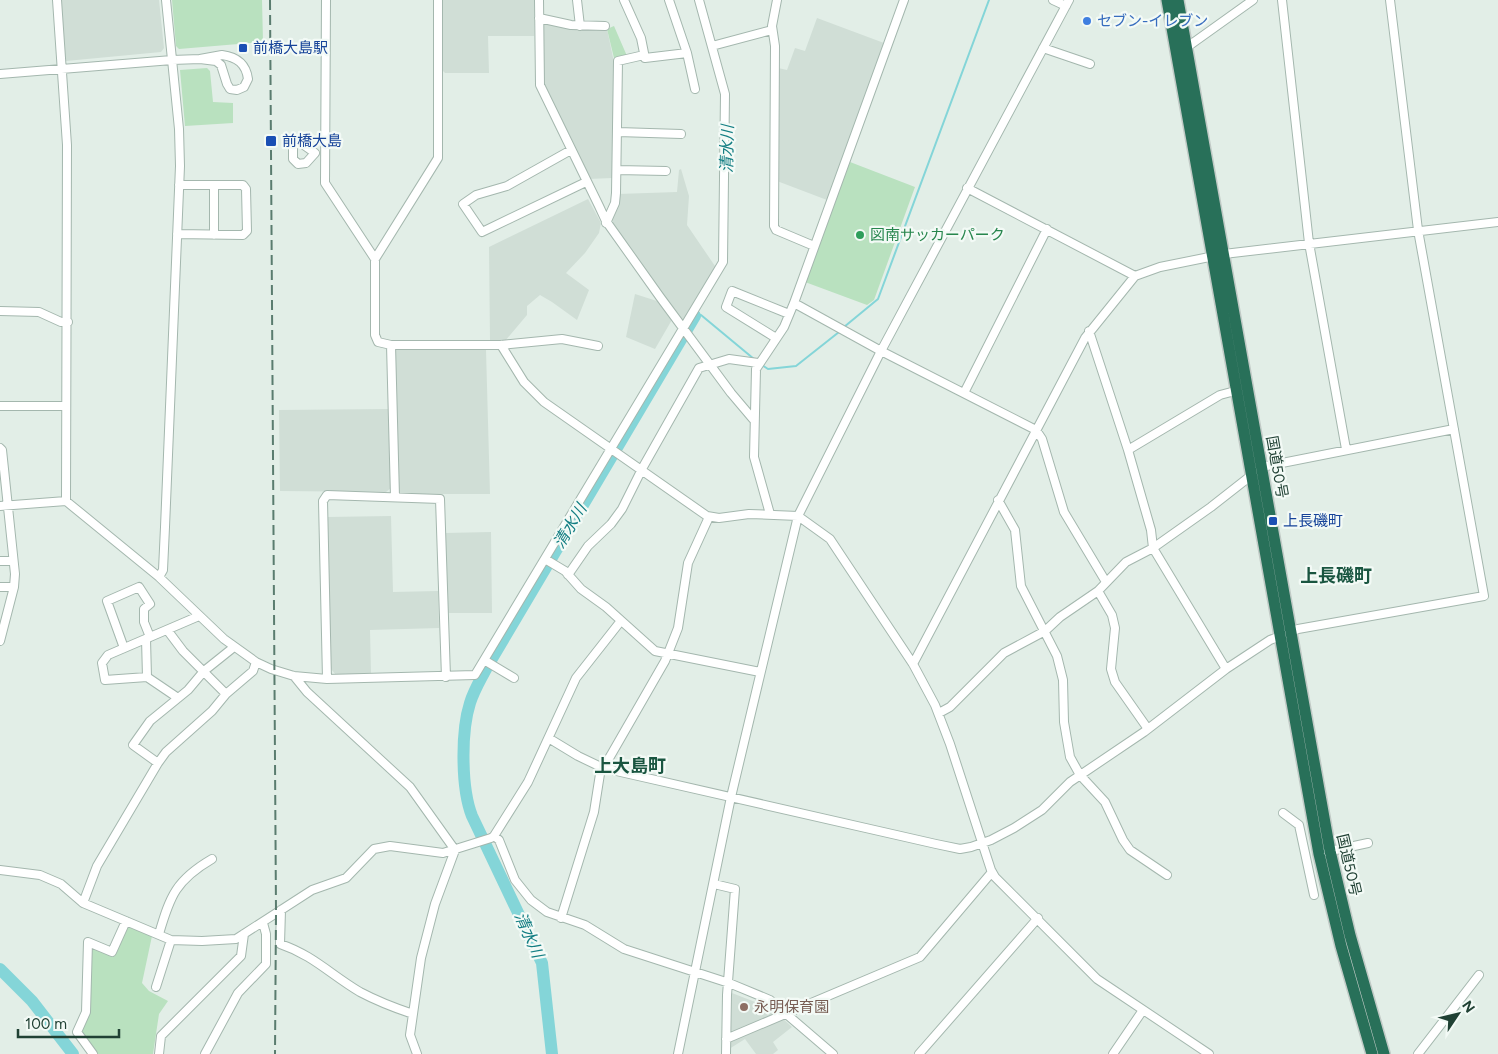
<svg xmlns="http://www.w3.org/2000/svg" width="1498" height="1054" viewBox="0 0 1498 1054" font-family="Figtree,'Noto Sans JP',sans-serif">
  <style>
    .built { fill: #d0ded6 }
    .green { fill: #b9e1bf }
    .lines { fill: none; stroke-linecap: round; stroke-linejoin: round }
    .stream { stroke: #84d5d8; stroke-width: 2 }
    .river { stroke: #84d5d8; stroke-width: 12 }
    .minor-casing { stroke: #a4b7ae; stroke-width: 10 }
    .highway-casing { stroke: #c1cac6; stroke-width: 14 }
    .minor { stroke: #fff; stroke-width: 8 }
    .highway { stroke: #287059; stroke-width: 11 }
    .rail { stroke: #5a7c6f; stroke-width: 2; stroke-dasharray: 10 5; stroke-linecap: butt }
    .shop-dot { fill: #3f7fe0; stroke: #f3faf6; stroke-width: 2 }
    .transit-dot { fill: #1a4fb4; stroke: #f3faf6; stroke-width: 2 }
    .leisure-dot { fill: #2e9e5b; stroke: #f3faf6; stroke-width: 2 }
    .education-dot { fill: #8d6e63; stroke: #f3faf6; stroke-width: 2 }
    .labels { text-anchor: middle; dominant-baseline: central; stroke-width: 4.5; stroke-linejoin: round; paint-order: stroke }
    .shop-label { font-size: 15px; fill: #366cbe; stroke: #f3faf6; text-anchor: start }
    .transit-label { font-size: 15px; fill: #164399; stroke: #f3faf6; text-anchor: start }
    .leisure-label { font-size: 15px; fill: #27864d; stroke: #f3faf6; text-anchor: start }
    .street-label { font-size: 15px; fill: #204134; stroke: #f3faf6 }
    .education-label { font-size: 15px; fill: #785e54; stroke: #f3faf6; text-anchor: start }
    .water-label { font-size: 16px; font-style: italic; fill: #137e83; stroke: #f3faf6 }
    .quarter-label { font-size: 18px; font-weight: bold; fill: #195540; stroke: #f3faf6 }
  </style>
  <rect width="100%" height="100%" fill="#e2eee7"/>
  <path class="built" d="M60 0H159L164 48 161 52 66 61 63 59Z
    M443 0H534V36H488L489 73H445L443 71Z
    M817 18 884 43 827 200 777 181 778 68 787 70 795 48 805 51Z
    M546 23 573 29H607L615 67 612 178 588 179 543 88 542 25Z
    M681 169 689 196 687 225 717 269 683 323 612 222 618 194 677 192 679 170Z
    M588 199 601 223 599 233 585 253 566 273 589 290 577 320 552 302 540 295 527 306V315L505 341 490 340 489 247Z
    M635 294 660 302 673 318 655 349 626 337Z
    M397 349 486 350 490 494H399L397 490 395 352Z
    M389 409 391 488 386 492 280 491 279 410Z
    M391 516 393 592 438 591 439 628 370 630 371 674 336 675 331 669 327 517Z
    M491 532 492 613H447L445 533Z
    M732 993 768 1007 774 1012V1015L731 1032Z
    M781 1017 792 1027 773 1042 778 1050 773 1054H756L745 1039 729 1049V1040Z"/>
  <path class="green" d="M172 0H262L263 42 179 49 176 46Z
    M614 26 627 56 614 58 607 29Z
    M207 68 210 71 213 102 233 103V123L185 126 180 70Z
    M850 162 915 187 874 300 867 305 805 282Z
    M130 925 152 936 142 983 149 991 168 1001 159 1014 153 1054H97L81 1032 90 949 94 948 114 956 126 927Z"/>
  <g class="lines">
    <path class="stream" d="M727 259V219
      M696 313 695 316 701 315 754 359
      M844 327 878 299 989 0
      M762 365 768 369 796 366 839 332"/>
    <path class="river" d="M0 969 32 1001 73 1054
      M552 1054 542 963 472 816C461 788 461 731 470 703 474 690 481 679 487 667L695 316"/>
    <g class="minor-casing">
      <path id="minor" d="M57 0 67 145 66 501
        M326 0 325 183 375 259
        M438 0V158L375 259V335L378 342 391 345H501L562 339 598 346
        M539 0 540 85 599 206 606 221 660 297 731 393 753 419
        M577 0 580 26
        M624 0 641 38 645 58 687 53
        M669 0 687 53 695 89
        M777 0 772 26 775 46 774 226 776 230 814 246
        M1053 0 1066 6
        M1282 0 1309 243 1346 449
        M539 18 571 25 605 26
        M712 46 772 30
        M1043 48 1090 64
        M1183 50 1253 0
        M222 55C237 57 246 64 248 79L244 87 237 90 230 89 227 84 221 65 216 61 200 59Z
        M0 74 172 60 200 59
        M618 132 681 134
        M301 143 315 153 306 163 298 164 293 159V147L296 144Z
        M571 150 507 186 476 195 463 204 482 232 586 182
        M617 170 666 171
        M214 185V235
        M967 188 1135 276
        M606 223 615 203 616 193 618 61 644 55
        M177 234 243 235 247 231 246 189 243 185H179
        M794 303 881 351 1036 430 1042 439 1064 512 1106 582
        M0 311 39 312 61 322H68
        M1089 331 1128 450 1151 530 1153 548 1226 669
        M776 338 726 307 732 291 789 314
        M391 345 395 497
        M501 345 524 382 544 402 707 516 719 518 749 514 798 516 830 539 913 664 935 705 950 744 991 870 995 877 1097 979 1209 1054
        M964 393 1047 229
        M0 406H66
        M0 448 2 450 15 574 14 587 0 641
        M1128 450 1220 395 1235 391
        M998 500 1015 530 1021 586 1057 656 1063 680 1064 722 1070 757 1080 775 1105 802 1123 840 1130 850 1167 875
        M0 506 66 501 159 577 224 639 256 662 271 669 294 676 327 679 475 675 723 262 725 94 699 0
        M770 514 754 457 756 369 784 327 794 303 904 0
        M545 559 565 571 581 589 606 607 655 651 760 672
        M0 561H13
        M568 575 588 546 611 524 622 509 643 467 699 368 729 359 758 363
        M159 577 163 570 165 527 180 166 179 129 166 0
        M0 587H14
        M1098 591 1112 615 1115 628 1111 669 1115 682 1148 729
        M168 631 183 651 226 694
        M146 639 147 677
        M124 648 107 601 139 587 150 604 144 609V622L150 637
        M484 660 514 678
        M913 664 1085 338 1135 276 1160 267 1224 254 1498 222
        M294 676 307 692 410 787 455 850
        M327 679 323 501 327 495 440 499 446 677
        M178 698 147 677 105 680 102 663 108 655 199 616
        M939 713 950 707 1004 653 1045 631 1060 617 1098 591 1126 562 1153 548 1211 507 1262 467 1454 429
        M550 739 578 756 603 768 936 844 960 849 971 847 991 840 1014 828 1042 810 1070 782 1144 732 1226 669 1270 640 1298 629 1484 596 1418 230 1390 0
        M158 763 133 745 150 721 188 690 204 671 234 647
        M1283 813 1299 825 1314 895
        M494 836 499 840 515 880 531 900 547 912 585 925 624 949 729 983 770 1000 833 1054
        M1326 852 1368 843
        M0 870 40 875 61 884 83 903 171 940 202 941 236 939 312 890 346 878 374 849 390 846 443 853 491 838 494 836 528 782 576 678 620 622
        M714 884 735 889 727 995 726 1054
        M83 903 97 866 158 763 166 752 212 711 226 694 253 671 256 662
        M281 910 280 944C313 955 331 975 360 992 377 1001 395 1008 413 1014
        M561 918 594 812 600 774 665 661 678 628 688 563 709 517
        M159 934C170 896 176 880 212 859
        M156 987 171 940
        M726 1039 920 957 992 872
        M93 1054 77 1032 86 1012 88 942 112 952 126 921
        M159 1054 161 1036 241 956 244 934
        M205 1054 238 993 266 964V934L263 923
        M417 1054 410 1035 421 958 435 904 455 850
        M678 1054 731 797 798 516 881 351 1069 0
        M919 1054 1038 918
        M1113 1054 1143 1010
        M1418 1054 1479 975"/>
    </g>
    <g class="highway-casing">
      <path id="highway" d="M1167 0 1319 854 1341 946 1372 1054
        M1178 0 1330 851 1350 935 1384 1054"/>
    </g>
    <use href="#minor" class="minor"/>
    <use href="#highway" class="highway"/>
    <path class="rail" d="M270 0 276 912 275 1054"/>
  </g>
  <circle class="shop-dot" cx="1087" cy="21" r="5"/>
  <g class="transit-dot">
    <rect x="238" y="43" width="10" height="10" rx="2.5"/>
    <rect x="265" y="135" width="12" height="12" rx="2.5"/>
    <rect x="1268" y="516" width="10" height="10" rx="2.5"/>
  </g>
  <circle class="leisure-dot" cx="860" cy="235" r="5"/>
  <circle class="education-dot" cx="744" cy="1007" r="5"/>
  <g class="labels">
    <g class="shop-label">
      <text x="1097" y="21">セブン-イレブン</text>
    </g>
    <g class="transit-label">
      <text x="253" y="48">前橋大島駅</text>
      <text x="282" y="141">前橋大島</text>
      <text x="1283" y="521">上長磯町</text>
    </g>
    <g class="leisure-label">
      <text x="870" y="235">図南サッカーパーク</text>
    </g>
    <g class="street-label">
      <text transform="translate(1277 467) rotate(80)">国道50号</text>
      <text transform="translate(1349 865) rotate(77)">国道50号</text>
    </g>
    <g class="education-label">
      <text x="754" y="1007">永明保育園</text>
    </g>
    <g class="water-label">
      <text transform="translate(727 149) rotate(-89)">清水川</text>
      <text transform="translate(570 526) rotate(-59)">清水川</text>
      <text transform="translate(529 935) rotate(66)">清水川</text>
    </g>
    <g class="quarter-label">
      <text x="1336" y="576">上長磯町</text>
      <text x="630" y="766">上大島町</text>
    </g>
  </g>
  <g transform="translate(1458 1014) rotate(55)" stroke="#f3faf6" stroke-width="4" paint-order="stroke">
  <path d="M0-4L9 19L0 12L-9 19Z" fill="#204134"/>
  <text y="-8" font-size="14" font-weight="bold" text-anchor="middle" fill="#204134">N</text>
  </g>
  <path d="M18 1029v8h101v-8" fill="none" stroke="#204134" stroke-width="2.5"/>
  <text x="25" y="1029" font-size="15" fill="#204134" stroke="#f3faf6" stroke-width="4" paint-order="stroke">100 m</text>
</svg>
